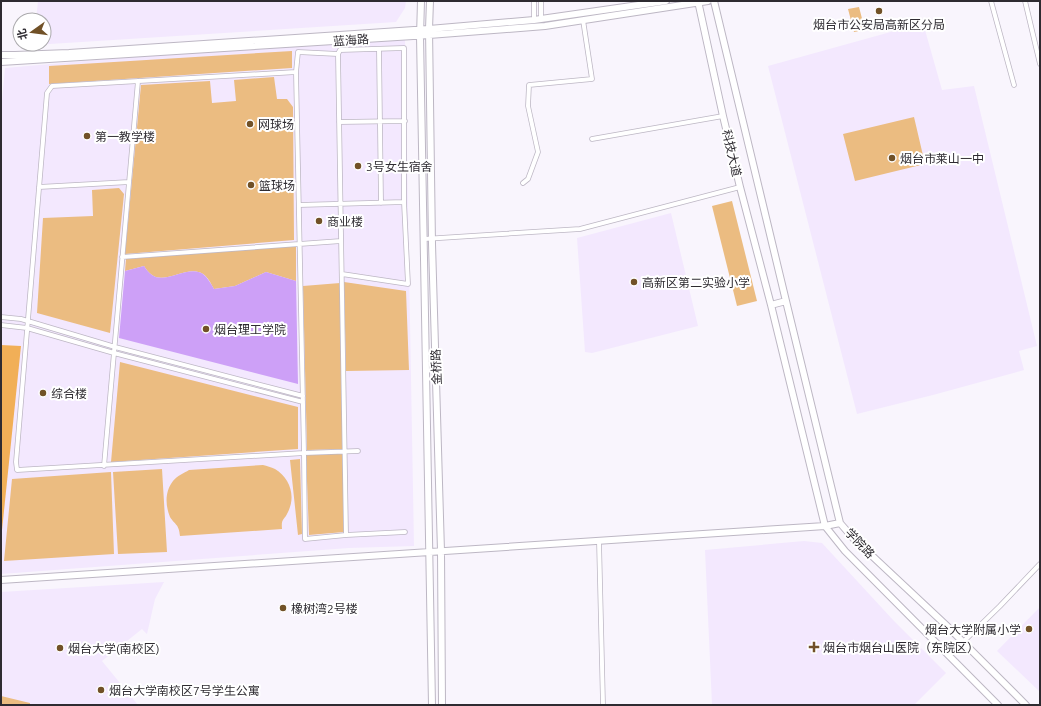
<svg xmlns="http://www.w3.org/2000/svg" width="1041" height="706" viewBox="0 0 1041 706" font-family="Ubuntu,'Noto Sans SC',sans-serif">
  <style>
    .built { fill: #f3e8fe }
    .green { fill: #ebbc81 }
    .forest { fill: #f1af57 }
    .water { fill: #cda0f7 }
    .lines { fill: none; stroke-linecap: round; stroke-linejoin: round }
    .street-casing { stroke: #bdb7c4; stroke-width: 5.5 }
    .secondary-casing { stroke: #bdb7c4; stroke-width: 8 }
    .street { stroke: #fff; stroke-width: 4 }
    .secondary { stroke: #fff; stroke-width: 6 }
    .poi-dot { fill: #715127; stroke: #fff; stroke-width: 1.5 }
    .labels { text-anchor: middle; dominant-baseline: central; stroke-width: 4; stroke-linejoin: round; paint-order: stroke }
    .poi-label { font-size: 12px; fill: #2e2b31; stroke: #fff; text-anchor: start }
    .street-label { font-size: 12px; fill: #2e2b31; stroke: #fff }
  </style>
  <rect width="100%" height="100%" fill="#f9f5fd"/>
  <path class="built" d="M38 1H406L405 8 396 22 34 45V44H44V20H36Z
    M923 23 942 90 974 86 1037 346 1019 351 1024 370 933 395 857 414 768 66Z
    M405 40 414 546 349 548 1 574V112L5 68 152 55Z
    M671 213 698 326 592 353 585 352 577 238Z
    M804 541 822 543 894 621 946 673 914 705H712L705 550Z
    M164 582 155 599 147 634 142 629 102 661 138 705H1V592Z
    M1040 607V692L997 651Z"/>
  <path class="green" d="M859 7 865 30 854 32 848 9Z
    M292 51V68L49 84V66Z
    M274 77 277 99H287L293 107 294 240 125 254 141 85 210 81 212 103 236 101 234 80Z
    M914 117 925 164 855 181 843 134Z
    M119 188 124 194 110 333 37 313 43 218 93 216 92 190Z
    M732 201 757 301 737 306 712 206Z
    M296 246V281L266 272 235 286 214 289C211 284 208 277 203 274 189 264 165 285 152 275 149 273 146 269 144 266L125 271 126 259Z
    M344 282 406 291 409 370 346 371Z
    M340 283 343 449 307 450 303 286Z
    M120 362 298 407V449L111 462Z
    M343 453 344 532 309 535 306 454Z
    M300 459 302 534 298 535 290 460Z
    M263 465C267 466 271 467 275 469 290 478 296 496 288 512 284 521 281 518 282 529L180 536C179 524 175 525 170 517 165 505 165 491 173 481 177 476 184 473 189 470Z
    M162 469 167 552 118 554 113 472Z
    M111 472 114 554 4 561 12 479Z
    M1 696 30 703V705H1Z"/>
  <path class="forest" d="M1 345 21 346 1 540Z"/>
  <path class="water" d="M144 266C146 269 149 273 152 275 165 285 189 264 203 274 208 278 211 284 214 289L235 286 266 272 296 281 298 384 119 338 125 271Z"/>
  <g class="lines">
    <g class="street-casing">
      <path id="street" d="M541 1V19
        M991 1 1014 85
        M1025 1 1040 64
        M534 20V1
        M379 49 381 203
        M338 54 340 50 404 48V202L408 284 342 274
        M296 72 304 453 17 470 16 462 47 93 52 86Z
        M296 72 298 52 338 54 346 535
        M339 122 405 121
        M592 139 723 116
        M523 183 528 179 538 152 528 106 529 85 592 79 583 20
        M39 187 129 182
        M299 205 404 202
        M424 239 580 229 740 187
        M122 257 341 241
        M1 317 21 319 115 347 303 396
        M1 325 27 328 114 353 303 402
        M358 451 304 453 305 539 346 535 405 532
        M104 466 138 81
        M599 541 603 705
        M963 642 1000 606 1039 565 1040 564"/>
    </g>
    <g class="secondary-casing">
      <path id="secondary" d="M421 1 420 36 432 705
        M430 1 429 29 432 244 441 551 442 705
        M698 1 723 116 740 187 771 305 825 526 845 551 998 705
        M714 1 786 301 840 523 853 538 948 627 1026 705
        M1 55H15L69 53 429 29 534 20 666 1
        M1 62 429 35 545 26 708 1
        M771 305 786 301
        M1 580 825 526 840 523"/>
    </g>
    <use href="#street" class="street"/>
    <use href="#secondary" class="secondary"/>
  </g>
  <g class="poi-dot">
    <circle cx="879" cy="11" r="4"/>
    <circle cx="250" cy="124" r="4"/>
    <circle cx="87" cy="136" r="4"/>
    <circle cx="892" cy="158" r="4"/>
    <circle cx="358" cy="166" r="4"/>
    <circle cx="251" cy="185" r="4"/>
    <circle cx="319" cy="221" r="4"/>
    <circle cx="634" cy="282" r="4"/>
    <circle cx="206" cy="329" r="4"/>
    <circle cx="43" cy="393" r="4"/>
    <circle cx="283" cy="608" r="4"/>
    <circle cx="1029" cy="629" r="4"/>
    <path d="M812 641h4v4h4v4h-4v4h-4v-4h-4v-4h4z"/>
    <circle cx="60" cy="648" r="4"/>
    <circle cx="101" cy="690" r="4"/>
  </g>
  <g class="labels">
    <g class="poi-label">
      <text x="879" y="24" text-anchor="middle">烟台市公安局高新区分局</text>
      <text x="258" y="124">网球场</text>
      <text x="95" y="136">第一教学楼</text>
      <text x="900" y="158">烟台市莱山一中</text>
      <text x="366" y="166">3号女生宿舍</text>
      <text x="259" y="185">篮球场</text>
      <text x="327" y="221">商业楼</text>
      <text x="642" y="282">高新区第二实验小学</text>
      <text x="214" y="329">烟台理工学院</text>
      <text x="51" y="393">综合楼</text>
      <text x="291" y="608">橡树湾2号楼</text>
      <text x="1021" y="629" text-anchor="end">烟台大学附属小学</text>
      <text x="823" y="647">烟台市烟台山医院（东院区）</text>
      <text x="68" y="648">烟台大学(南校区)</text>
      <text x="109" y="690">烟台大学南校区7号学生公寓</text>
    </g>
    <g class="street-label">
      <text transform="translate(351 40) rotate(-4)">蓝海路</text>
      <text transform="translate(732 153) rotate(77)">科技大道</text>
      <text transform="translate(436 367) rotate(-92)">金桥路</text>
      <text transform="translate(860 543) rotate(46)">学院路</text>
    </g>
  </g>
  <rect width="1041" height="706" fill="none" stroke="#2e2b31" stroke-width="4"/>
  <g transform="translate(32 32) rotate(256)"><circle r="19" fill="#ffffff" stroke="#abaaad"/>
  <path d="M0-3L7 15L0 10L-7 15Z" fill="#715127"/>
  <text y="-6" font-size="11" font-weight="bold" text-anchor="middle" fill="#2e2b31">北</text>
  </g>
</svg>
